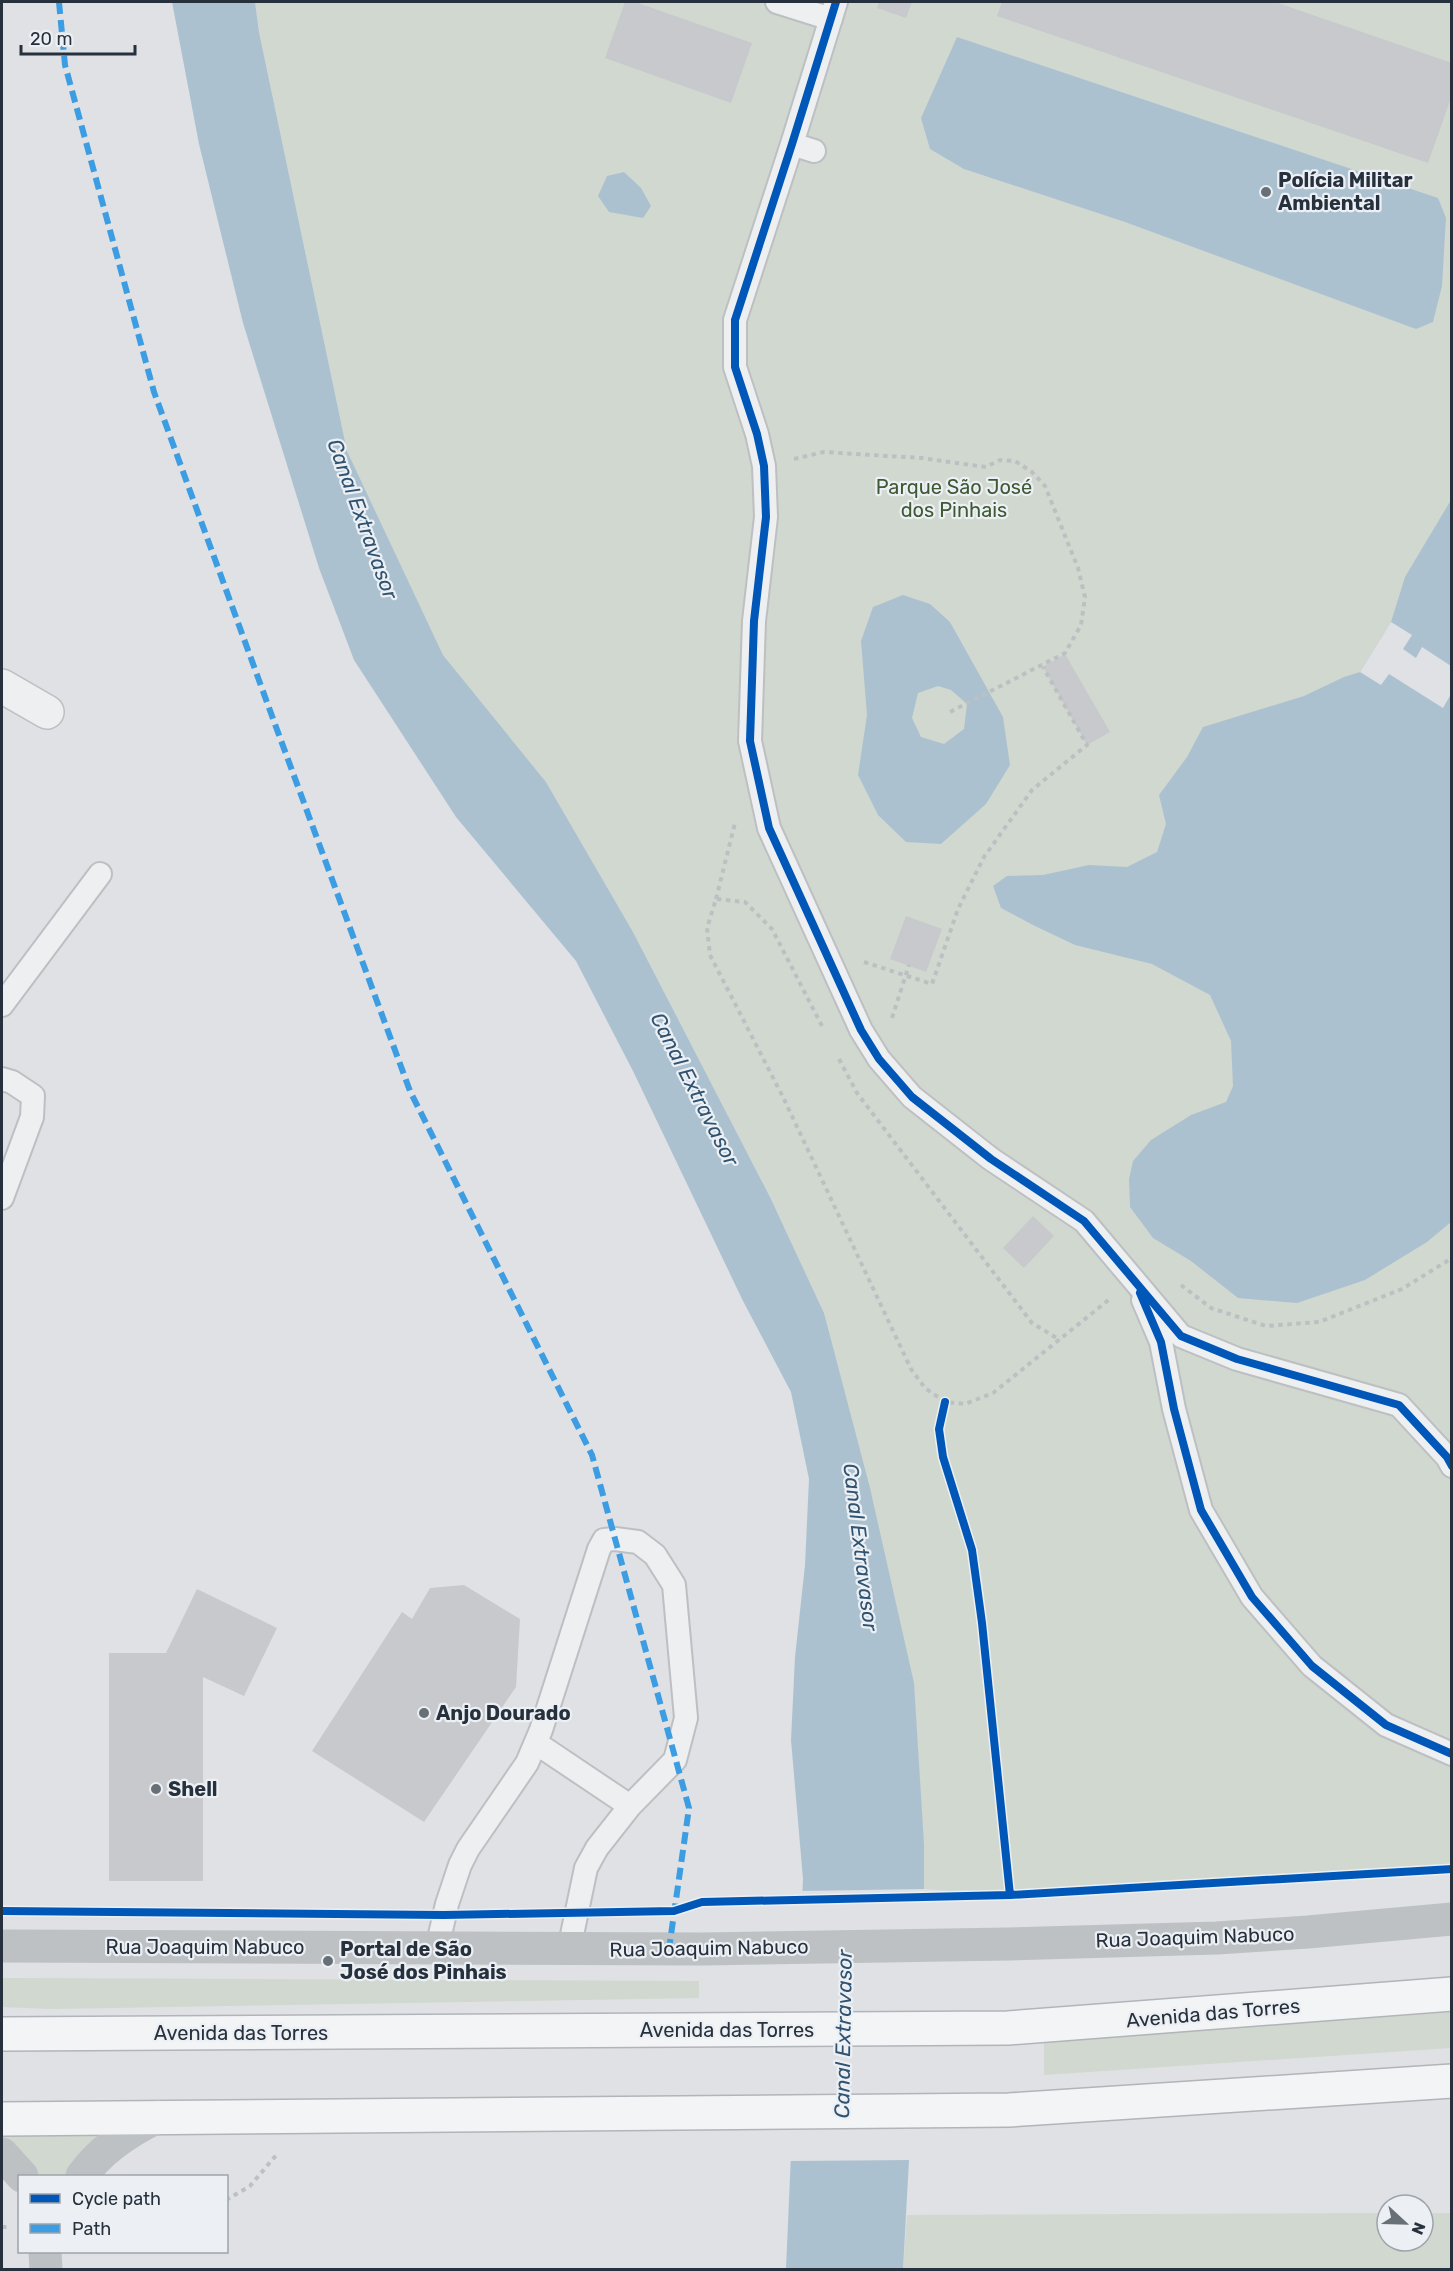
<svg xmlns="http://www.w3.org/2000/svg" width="1453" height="2271" viewBox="0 0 1453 2271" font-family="Rubik,sans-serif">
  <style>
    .green { fill: #d0d8cf }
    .water { fill: #acc1d0; fill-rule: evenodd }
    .pier { fill: #dfe1e4 }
    .building { fill: #c7c9cc }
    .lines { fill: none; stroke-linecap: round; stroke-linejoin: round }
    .lane-casing { stroke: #bdbfc2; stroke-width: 26 }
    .street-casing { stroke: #bdbfc2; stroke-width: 36 }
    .highway-casing { stroke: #b1b4b9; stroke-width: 36 }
    .path { stroke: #bdc0c3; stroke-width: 4; stroke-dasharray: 4.5 4.5; stroke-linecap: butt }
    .lane { stroke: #eeeff1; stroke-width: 22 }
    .street { stroke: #eeeff1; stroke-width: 33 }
    .secondary { stroke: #bdc1c4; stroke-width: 33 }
    .highway { stroke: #f3f4f5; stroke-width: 33 }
    .quiet { stroke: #3c9de3; stroke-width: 6; stroke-dasharray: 12 6; stroke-linecap: butt }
    .cycleway-casing { stroke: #ecf0f4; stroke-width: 11 }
    .cycleway { stroke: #0057b8; stroke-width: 8 }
    .poi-dot { fill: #676f77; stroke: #ecf0f4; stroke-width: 2 }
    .labels { text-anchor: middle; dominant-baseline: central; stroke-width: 4.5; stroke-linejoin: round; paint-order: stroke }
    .poi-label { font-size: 20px; font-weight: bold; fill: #26313d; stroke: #ecf0f4; text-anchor: start }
    .park-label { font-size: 20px; fill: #3e5933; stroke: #ecf0f4 }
    .street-label { font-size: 20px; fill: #26313d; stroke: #ecf0f4 }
    .water-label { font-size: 21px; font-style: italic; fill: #305371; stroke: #ecf0f4 }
  </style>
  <rect width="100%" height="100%" fill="#dfe1e4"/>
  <path class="green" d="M255 2H1451V1872L1005 1895 924 1889V1844L824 1313 770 1197 633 932 546 782 443 655 347 451 259 32Z
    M2 1978 699 1981V1998L53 2009 2 2007Z
    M1451 2012V2048L1044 2075V2042Z
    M127 2120 75 2176H30L2 2145V2126Z
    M1387 2213V2241H1423V2213H1451V2269L903 2270 907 2215Z"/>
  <path class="water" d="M172 2H255L259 32 347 451 443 655 546 782 633 932 770 1197 824 1313 870 1488 914 1683 924 1844V1889L903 2269H786L803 1879 791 1740 795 1657 805 1565 809 1479 791 1392 743 1301 633 1071 576 961 456 817 354 660 319 568 243 323 199 144Z
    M957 37 1438 198 1446 218 1442 286 1433 322 1416 329 1125 222 964 169 930 149 921 118Z
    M624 172 641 188 651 206 643 218 609 212 598 196 607 176Z
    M1451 500V1222L1427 1242 1365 1280 1297 1303 1238 1298 1191 1261 1153 1238 1130 1207 1129 1179 1133 1161 1151 1140 1191 1115 1226 1102 1233 1086 1231 1041 1210 995 1152 964 1075 945 1035 926 1001 908 993 886 1007 876 1043 875 1089 865 1127 867 1157 852 1166 824 1159 795 1187 757 1203 727 1304 696 1344 677 1360 672 1391 622 1405 577Z
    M903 595 930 604 950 622 1003 717 1010 765 986 804 941 844 906 842 878 815 858 775 867 715 861 641 873 607ZM938 686 951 690 967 704 964 729 944 744 921 737 912 718 918 693Z"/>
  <path class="pier" d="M1391 622 1412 635 1403 649 1416 658 1422 647 1451 666V694L1443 708 1389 674 1381 685 1360 672Z
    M927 1889 913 2160 789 2161 800 1891Z"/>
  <path class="building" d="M625 2H635L752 43 731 103 605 58Z
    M879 2H912L906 18 877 8Z
    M1002 2H1275L1452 63V95L1428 163 997 16Z
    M1065 654 1110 732 1087 745 1043 667Z
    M906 916 942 929 926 972 890 959Z
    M1033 1216 1054 1236 1024 1268 1003 1248Z
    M464 1585 520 1619 516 1687 424 1822 312 1751 402 1612 412 1619 430 1588Z
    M197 1589 277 1628 244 1696 203 1677V1881H109V1653H166Z"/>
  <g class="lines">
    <g class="lane-casing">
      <path id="lane" d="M777 2 831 19
        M836 2 792 144 735 320V367L757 434 764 466 766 517 754 621 750 741 769 828 861 1030 879 1059 912 1097 991 1159 1084 1221 1181 1336 1237 1359 1399 1405 1447 1457 1452 1466
        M792 144 814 151
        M2 1005 100 874
        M2 1079 12 1082 33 1096 32 1117 2 1198
        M1143 1300 1161 1342 1174 1409 1201 1510 1252 1597 1312 1666 1386 1725 1452 1754
        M536 1743 630 1806
        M437 1948 447 1904 460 1865 468 1849 527 1763 541 1730 599 1549 604 1540 615 1539 638 1542 655 1555 674 1585 686 1718 675 1760 630 1806 597 1848 586 1868 569 1949"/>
    </g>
    <g class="street-casing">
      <path id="street" d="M2 686 47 712"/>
    </g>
    <g class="highway-casing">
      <path id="highway" d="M2 2034 1008 2028 1452 1994
        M2 2119 1009 2110 1452 2081"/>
    </g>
    <path class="path" d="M794 459 824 452 921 458 986 467 1000 460 1015 461 1032 472 1045 486 1078 568 1085 597 1081 625 1065 653 948 713
      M716 899 735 823
      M864 962 932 984 958 909 984 857 1032 790 1087 745 1043 667
      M892 1018 909 965
      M822 1026 772 929 745 902 716 899 707 928 710 955 783 1097 911 1369 925 1388 945 1402 965 1404 993 1393 1111 1298
      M839 1059 857 1093 1032 1323 1060 1340
      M1181 1285 1211 1308 1266 1326 1319 1322 1402 1289 1452 1258
      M945 1402 939 1429 943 1457 972 1550 982 1623 1010 1895
      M226 2200 250 2186 278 2153
      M2 2227H11"/>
    <use href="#lane" class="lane"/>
    <use href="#street" class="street"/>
    <path class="secondary" d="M2 1946 703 1949 1008 1944 1217 1938 1308 1932 1452 1919
      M2 2154 22 2176
      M82 2176C101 2149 129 2131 158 2117
      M45 2252 46 2270"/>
    <use href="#highway" class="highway"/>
    <path class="quiet" d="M59 2 65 65 154 392 272 716 410 1091 592 1455 689 1808 669 1949"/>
    <g class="cycleway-casing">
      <path id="cycleway" d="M836 2 792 144 735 320V367L757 434 764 466 766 517 754 621 750 741 769 828 861 1030 879 1059 912 1097 991 1159 1084 1221 1181 1336 1237 1359 1399 1405 1447 1457 1452 1466
        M1140 1293 1161 1342 1174 1409 1201 1510 1252 1597 1312 1666 1386 1725 1452 1754
        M945 1402 939 1429 943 1457 972 1550 982 1623 1010 1895
        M2 1911 444 1915 674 1911 702 1902 1010 1895 1452 1869"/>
    </g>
    <use href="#cycleway" class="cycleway"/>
  </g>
  <g class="poi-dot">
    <circle cx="1266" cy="192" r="6"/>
    <circle cx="424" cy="1713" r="6"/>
    <circle cx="156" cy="1789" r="6"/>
    <circle cx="328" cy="1961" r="6"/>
  </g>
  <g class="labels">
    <g class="poi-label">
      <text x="1278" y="180">Polícia Militar<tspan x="1278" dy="23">Ambiental</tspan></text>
      <text x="436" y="1713">Anjo Dourado</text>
      <text x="168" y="1789">Shell</text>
      <text x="340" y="1949">Portal de São<tspan x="340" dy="23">José dos Pinhais</tspan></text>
    </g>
    <g class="park-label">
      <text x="954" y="487">Parque São José<tspan x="954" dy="23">dos Pinhais</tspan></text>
    </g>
    <g class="street-label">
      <text transform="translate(1195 1937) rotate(-2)">Rua Joaquim Nabuco</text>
      <text x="205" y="1947">Rua Joaquim Nabuco</text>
      <text transform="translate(709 1948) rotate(-1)">Rua Joaquim Nabuco</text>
      <text transform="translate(1213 2013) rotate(-5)">Avenida das Torres</text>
      <text x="727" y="2030">Avenida das Torres</text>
      <text x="241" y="2033">Avenida das Torres</text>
    </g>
    <g class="water-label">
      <text transform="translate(363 519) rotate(70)">Canal Extravasor</text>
      <text transform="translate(695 1089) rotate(63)">Canal Extravasor</text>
      <text transform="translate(861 1547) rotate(83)">Canal Extravasor</text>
      <text transform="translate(843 2034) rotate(-89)">Canal Extravasor</text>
    </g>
  </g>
  <rect width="1453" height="2271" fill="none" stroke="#26313d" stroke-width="6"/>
  <rect x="18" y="2175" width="210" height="78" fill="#ecf0f4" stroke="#9da4ab" stroke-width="1.5"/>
  <rect x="30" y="2194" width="30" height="9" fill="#0057b8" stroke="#9da4ab" stroke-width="1.5"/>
  <text x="72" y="2205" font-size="18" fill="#26313d">Cycle path</text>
  <rect x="30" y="2224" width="30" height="9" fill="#3c9de3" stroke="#9da4ab" stroke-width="1.5"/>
  <text x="72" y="2235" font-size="18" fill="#26313d">Path</text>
  <g transform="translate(1405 2223) rotate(112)"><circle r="28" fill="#ecf0f4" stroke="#9da4ab" stroke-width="1.5"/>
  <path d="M0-4.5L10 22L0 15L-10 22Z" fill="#676f77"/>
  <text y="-9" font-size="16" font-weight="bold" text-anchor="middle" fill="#26313d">N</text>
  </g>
  <path d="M21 45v9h114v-9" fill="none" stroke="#26313d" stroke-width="3"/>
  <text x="30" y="45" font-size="18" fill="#26313d" stroke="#ecf0f4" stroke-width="4.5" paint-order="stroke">20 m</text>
</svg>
